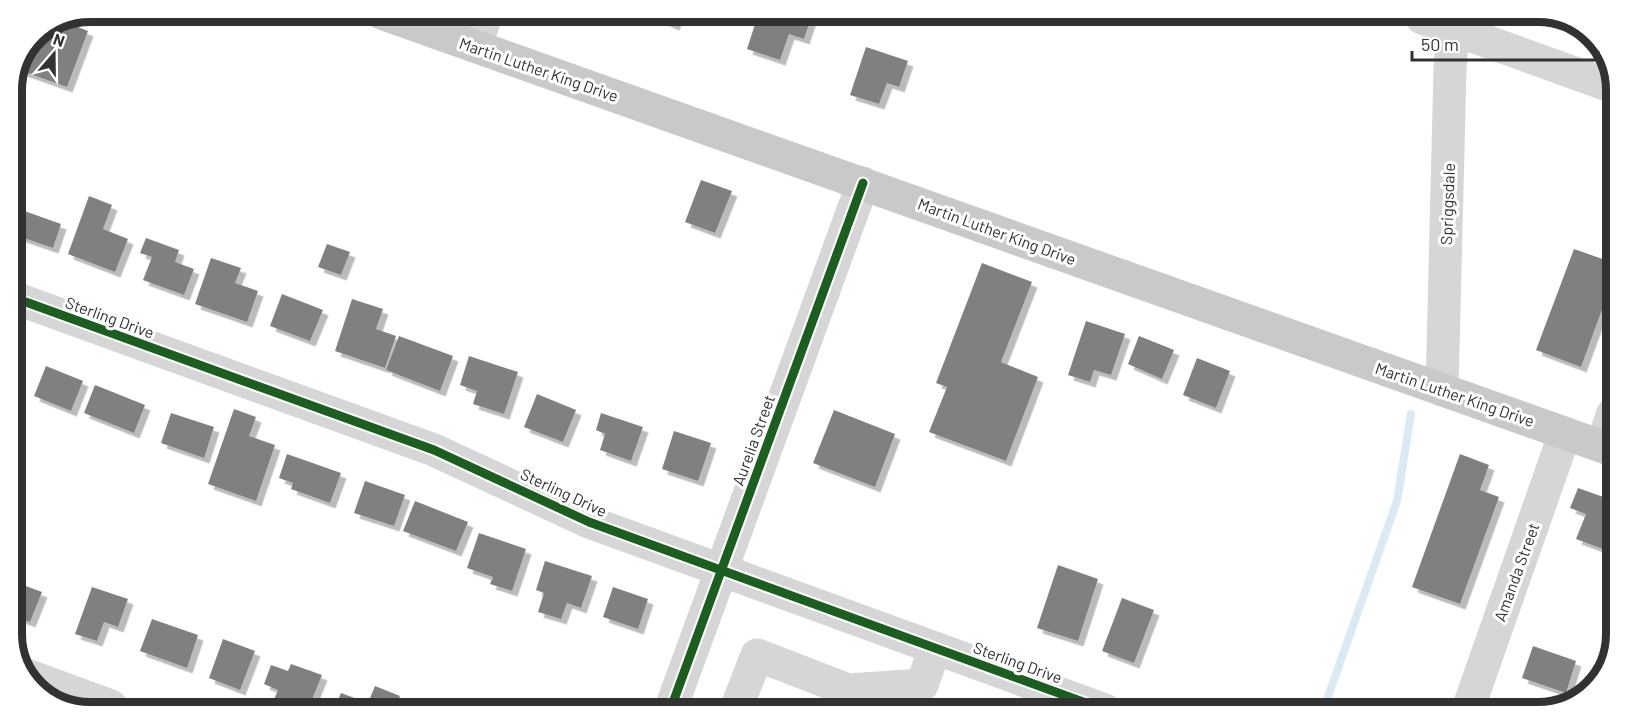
<svg xmlns="http://www.w3.org/2000/svg" width="1628" height="724" viewBox="0 0 1628 724" font-family="Barlow,sans-serif">
  <style>
    .lines { fill: none; stroke-linecap: round; stroke-linejoin: round }
    .stream { stroke: #dbe9f4; stroke-width: 8 }
    .building { fill: #808080; filter: url(#shadow) }
    .minor { stroke: #d6d6d6; stroke-width: 33 }
    .major { stroke: #c9c9c9; stroke-width: 33 }
    .cycleway-casing { stroke: #fff; stroke-width: 13 }
    .cycleway { stroke: #1b5e20; stroke-width: 9 }
    .labels { text-anchor: middle; dominant-baseline: central; stroke-width: 6; stroke-linejoin: round; paint-order: stroke }
    .street-label { font-size: 16px; fill: #323232; stroke: #fff }
    .rim { fill: none; stroke: #323232; stroke-width: 8 }
  </style>
  <defs>
    <filter id="shadow"><feDropShadow dx="5.5" dy="5.5" stdDeviation="0" flood-color="#0004"/></filter>
  </defs>
  <rect width="100%" height="100%" fill="#fff"/>
  <g class="lines">
    <path class="stream" d="M1323 711 1397 501 1411 414"/>
  </g>
  <path class="building" d="M647 14H678L674 25Z
    M758 15H812L804 39 789 34 780 60 747 49Z
    M65 22 88 31 67 87 19 70 35 35Z
    M866 47 908 61 899 87 887 83 879 104 850 95Z
    M701 180 732 191 715 233 685 222Z
    M89 196 112 205 103 229 128 239 115 272 68 254Z
    M16 208 61 224 53 248 12 234V218Z
    M146 238 179 250 175 262 194 269 184 295 143 280 152 257 140 253Z
    M327 244 350 252 341 275 318 267Z
    M1574 249 1614 263V277L1581 367 1536 350Z
    M211 258 241 268 235 283 258 291 247 322 195 304Z
    M982 263 1032 282 1001 362 1038 377 1006 461 929 432 947 387 936 383Z
    M282 294 323 310 310 341 270 326Z
    M352 299 383 309 376 329 396 336 385 368 335 351Z
    M1086 321 1125 334 1111 375 1094 370 1090 382 1068 375Z
    M399 336 453 356 440 391 386 370Z
    M1139 336 1174 350 1162 379 1128 364Z
    M469 356 518 372 504 414 473 404 477 391 460 385Z
    M1197 358 1230 371 1216 408 1183 395Z
    M46 366 83 381 71 411 34 396Z
    M95 385 145 405 134 433 84 413Z
    M537 394 576 410 563 442 524 427Z
    M234 409 256 417 249 436 275 445 256 501 208 484Z
    M834 410 895 434 875 487 813 463Z
    M171 413 214 427 204 458 161 443Z
    M601 413 643 427 631 461 600 450 605 434 596 430Z
    M674 431 711 443 698 481 662 469Z
    M287 454 341 473 330 503 291 489 293 483 279 478Z
    M1460 454 1489 465 1480 490 1499 497 1460 604 1412 587Z
    M365 481 405 495 394 526 354 513Z
    M1578 488 1612 500 1611 552 1576 539 1586 514 1570 508Z
    M415 501 468 522 456 551 403 531Z
    M479 533 526 549 512 591 490 584 493 577 467 568Z
    M545 561 592 576 581 608 567 603 561 619 538 612 544 593 536 590Z
    M1058 565 1098 579 1078 641 1037 628Z
    M12 581 42 592 30 622 12 615Z
    M92 587 128 599 118 627 104 622 97 641 75 634Z
    M613 587 648 599 638 629 603 617Z
    M1122 598 1154 610 1134 663 1102 651Z
    M152 619 198 635 187 668 140 651Z
    M223 639 255 651 240 690 209 678Z
    M1533 646 1576 661 1566 693 1522 678Z
    M291 664 322 675 309 707H285L273 702 278 690 264 684 271 665 288 671Z
    M1595 667 1605 670 1586 692Z
    M375 686 400 696 396 707H335L341 693 368 703Z"/>
  <g class="lines">
    <path class="minor" d="M1422 18 1616 88
      M475 46 487 14
      M12 297 434 450 589 522 1105 710
      M1442 390 1450 69 1454 18
      M1602 446 1612 415
      M24 674 111 706
      M671 708 863 183
      M736 709 757 655 848 690 922 685 935 648
      M1467 712 1565 433"/>
    <path class="major" d="M381 13 1612 450"/>
    <g class="cycleway-casing">
      <path id="cycleway" d="M12 297 434 450 589 522 1105 710
        M671 708 863 183"/>
    </g>
    <use href="#cycleway" class="cycleway"/>
  </g>
  <g class="labels">
    <g class="street-label">
      <text transform="translate(539 69) rotate(19)">Martin Luther King Drive</text>
      <text transform="translate(1447 204) rotate(-88)">Spriggsdale</text>
      <text transform="translate(997 231) rotate(20)">Martin Luther King Drive</text>
      <text transform="translate(110 317) rotate(20)">Sterling Drive</text>
      <text transform="translate(1455 394) rotate(19)">Martin Luther King Drive</text>
      <text transform="translate(753 440) rotate(-70)">Aurelia Street</text>
      <text transform="translate(564 492) rotate(25)">Sterling Drive</text>
      <text transform="translate(1516 572) rotate(-70)">Amanda Street</text>
      <text transform="translate(1018 662) rotate(20)">Sterling Drive</text>
    </g>
  </g>
  <path d="M0 0H1628V724H0ZM90 22H1538A68 68 0 0 1 1606 90V634A68 68 0 0 1 1538 702H90A68 68 0 0 1 22 634V90A68 68 0 0 1 90 22Z" fill="#fff" fill-rule="evenodd"/>
  <path class="rim" d="M90 22H1538A68 68 0 0 1 1606 90V634A68 68 0 0 1 1538 702H90A68 68 0 0 1 22 634V90A68 68 0 0 1 90 22Z"/>
  <g transform="translate(54 54) rotate(20)" stroke="#ffffff" stroke-width="4.5" paint-order="stroke">
  <path d="M0-4.5L10 22L0 15L-10 22Z" fill="#323232"/>
  <text y="-9" font-size="16" font-weight="bold" text-anchor="middle" fill="#323232">N</text>
  </g>
  <path d="M1412 51v9h186v-9" fill="none" stroke="#323232" stroke-width="3"/>
  <text x="1421" y="51" font-size="18" fill="#323232" stroke="#ffffff" stroke-width="4.5" paint-order="stroke">50 m</text>
</svg>
